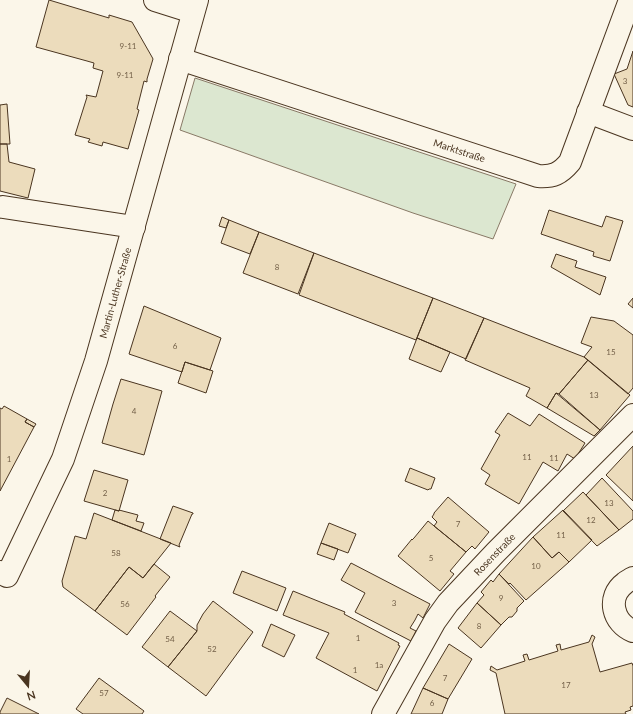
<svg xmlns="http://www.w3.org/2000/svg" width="633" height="714" viewBox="0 0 633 714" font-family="Lato,sans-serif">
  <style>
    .green { fill: #dce7d0; stroke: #887966 }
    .building { fill: #ecdcbc; stroke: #4a3520 }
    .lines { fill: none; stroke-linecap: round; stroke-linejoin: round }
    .minor-casing { stroke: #4a3520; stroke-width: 24 }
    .minor { stroke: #fbf6e9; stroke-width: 22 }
    .labels { text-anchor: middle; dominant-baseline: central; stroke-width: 3; stroke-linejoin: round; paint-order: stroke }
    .number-label { font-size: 8px; fill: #725f47 }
    .street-label { font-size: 10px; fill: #4a3520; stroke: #fbf6e9 }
  </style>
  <rect width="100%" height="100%" fill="#fbf6e9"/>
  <path class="green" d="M195 78 516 184 493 239 413 213 180 130Z"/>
  <path class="building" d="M49 0 109 18V15L132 22 152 57 153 59 147 79V82L144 81 137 109 139 110 128 149 103 142 102 146 88 142 90 139 75 135 87 97 86 95 96 97 103 71 93 68 94 63 87 61 36 47Z
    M633 51V107L628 105 614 74 627 69Z
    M7 104 10 144H0V105Z
    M0 144H7L9 162 35 169 28 198 0 191Z
    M549 210 602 227 606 216 623 221 610 261 593 256 594 252 541 234Z
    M222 217 229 220 226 228 219 226Z
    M229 220 259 232 250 254 221 243Z
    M259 232 314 253 298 294 243 273Z
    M314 253 433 298 416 340 299 295Z
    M556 254 577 261 575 267 606 277 600 295 551 267Z
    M433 298 484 318 466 359 417 338Z
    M633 298V308L628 304Z
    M144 306 221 338 210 370 185 362 182 372 129 354Z
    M591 317 614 321 633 335V388L628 394 584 357 592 347 581 343Z
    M484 318 584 357 588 360 559 394 556 393 547 408 526 396 530 388 465 360Z
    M417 338 450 352 441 372 409 359Z
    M588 360 630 395 600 430 559 394Z
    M185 362 213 371 206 393 178 383Z
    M121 379 162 391 144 455 102 443 113 404Z
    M556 393 600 430 594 436 547 408Z
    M4 406 27 419 25 422 34 427 0 491V408L2 409Z
    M508 413 530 426 539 414 585 443 575 459 567 454 558 471 543 462 519 504 485 484 490 475 481 469 500 435 495 432Z
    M27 419 36 424 34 427 25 422Z
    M633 446V501L606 475Z
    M410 468 435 478 431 489H429L428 490 405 481Z
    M94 470 128 480 119 511 84 501Z
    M602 478 633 511V519L619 530 586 495Z
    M583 492 619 530 597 546 563 511Z
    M448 497 489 532 475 549 472 546 466 552 434 526 437 522 432 517 434 514V513Z
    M173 506 193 513V514H192L179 545 180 547 160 539Z
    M115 510 119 511V510L138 515 136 521 144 523 141 531 112 520Z
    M563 510 592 540 569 562 559 552 552 558 533 537Z
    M94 513 171 543 143 578 129 567 95 611 63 587 62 581 75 536 86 539Z
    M428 521 466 552 450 571 454 574 440 591 398 556 412 539V540L414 538Z
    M329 523 356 534 348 553 321 543Z
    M533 537 552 558 559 552 569 562 526 600 510 583 509 584 499 574Z
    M321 543 338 549 334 560 317 554Z
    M351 563 430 604 423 618 418 614 415 620 410 628 416 631 411 641 355 612 365 593 341 580Z
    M154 564 170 577 155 596 156 597 127 635 95 611 129 567 143 578Z
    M242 571 286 588 277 611 233 593Z
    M499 574 524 601 517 608V611L512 617H509L501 625 477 603 484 595 481 592 491 580 493 582Z
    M293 591 345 612 344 614 399 643 398 645 400 646 377 691 316 658 329 633 283 615Z
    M213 601 253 632 206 696 168 667 197 631V625L203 614Z
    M477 603 501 625 481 648 458 628Z
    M170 611 197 631 168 667 142 647Z
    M271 624 295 635 284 657 262 646Z
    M592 635 595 637 592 644 600 672 632 663 633 666V706L630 707 631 710 625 712 626 714H505L496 673 490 670 491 666 497 670 525 661 523 655 527 654 529 660 558 651 556 645 560 644 561 650 589 642Z
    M449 644 472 659 448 699 423 688Z
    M99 678 144 711 142 714H83L76 709Z
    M423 688 448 699 442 714H411Z
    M7 698 39 714H0V712Z"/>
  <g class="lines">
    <g class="minor-casing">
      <g id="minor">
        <path d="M155 0 193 12"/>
        <path id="s1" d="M180 59 538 176C553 177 560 174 570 162L630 0"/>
        <path d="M588 112 633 129"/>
        <path d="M3 207 134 227"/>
        <path id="s2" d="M0 572 7 576 63 459 96 361 197 0"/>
        <path d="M633 578C630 580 627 581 625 583 606 597 613 623 633 631"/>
        <path id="s3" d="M383 714 435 621 448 603 496 552 633 415"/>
      </g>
    </g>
    <use href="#minor" class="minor"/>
  </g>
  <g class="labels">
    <g class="number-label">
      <text x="128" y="46">9-11</text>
      <text x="125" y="75">9-11</text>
      <text x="625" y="81">3</text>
      <text x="277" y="267">8</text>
      <text x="175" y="346">6</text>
      <text x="611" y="352">15</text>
      <text x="594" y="395">13</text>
      <text x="134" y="411">4</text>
      <text x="527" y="457">11</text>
      <text x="554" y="458">11</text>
      <text x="9" y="459">1</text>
      <text x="105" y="493">2</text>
      <text x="609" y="503">13</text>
      <text x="591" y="520">12</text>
      <text x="458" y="524">7</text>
      <text x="561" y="535">11</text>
      <text x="116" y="553">58</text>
      <text x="431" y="558">5</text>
      <text x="536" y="566">10</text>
      <text x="501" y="598">9</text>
      <text x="394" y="603">3</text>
      <text x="125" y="604">56</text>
      <text x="479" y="626">8</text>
      <text x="358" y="638">1</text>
      <text x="170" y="639">54</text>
      <text x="212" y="649">52</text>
      <text x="379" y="665">1a</text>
      <text x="355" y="670">1</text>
      <text x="445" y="678">7</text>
      <text x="566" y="685">17</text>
      <text x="104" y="693">57</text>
      <text x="432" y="703">6</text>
    </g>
    <g class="street-label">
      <text stroke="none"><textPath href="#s1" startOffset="294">Marktstraße</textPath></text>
      <text stroke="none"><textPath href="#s2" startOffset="312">Martin-Luther-Straße</textPath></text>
      <text stroke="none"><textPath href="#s3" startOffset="196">Rosenstraße</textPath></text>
    </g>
  </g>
  <g transform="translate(28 686) rotate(162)" stroke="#fbf6e9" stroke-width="3" paint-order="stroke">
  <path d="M0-3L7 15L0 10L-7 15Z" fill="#4a3520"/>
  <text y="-6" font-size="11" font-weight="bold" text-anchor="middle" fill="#4a3520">N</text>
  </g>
</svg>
